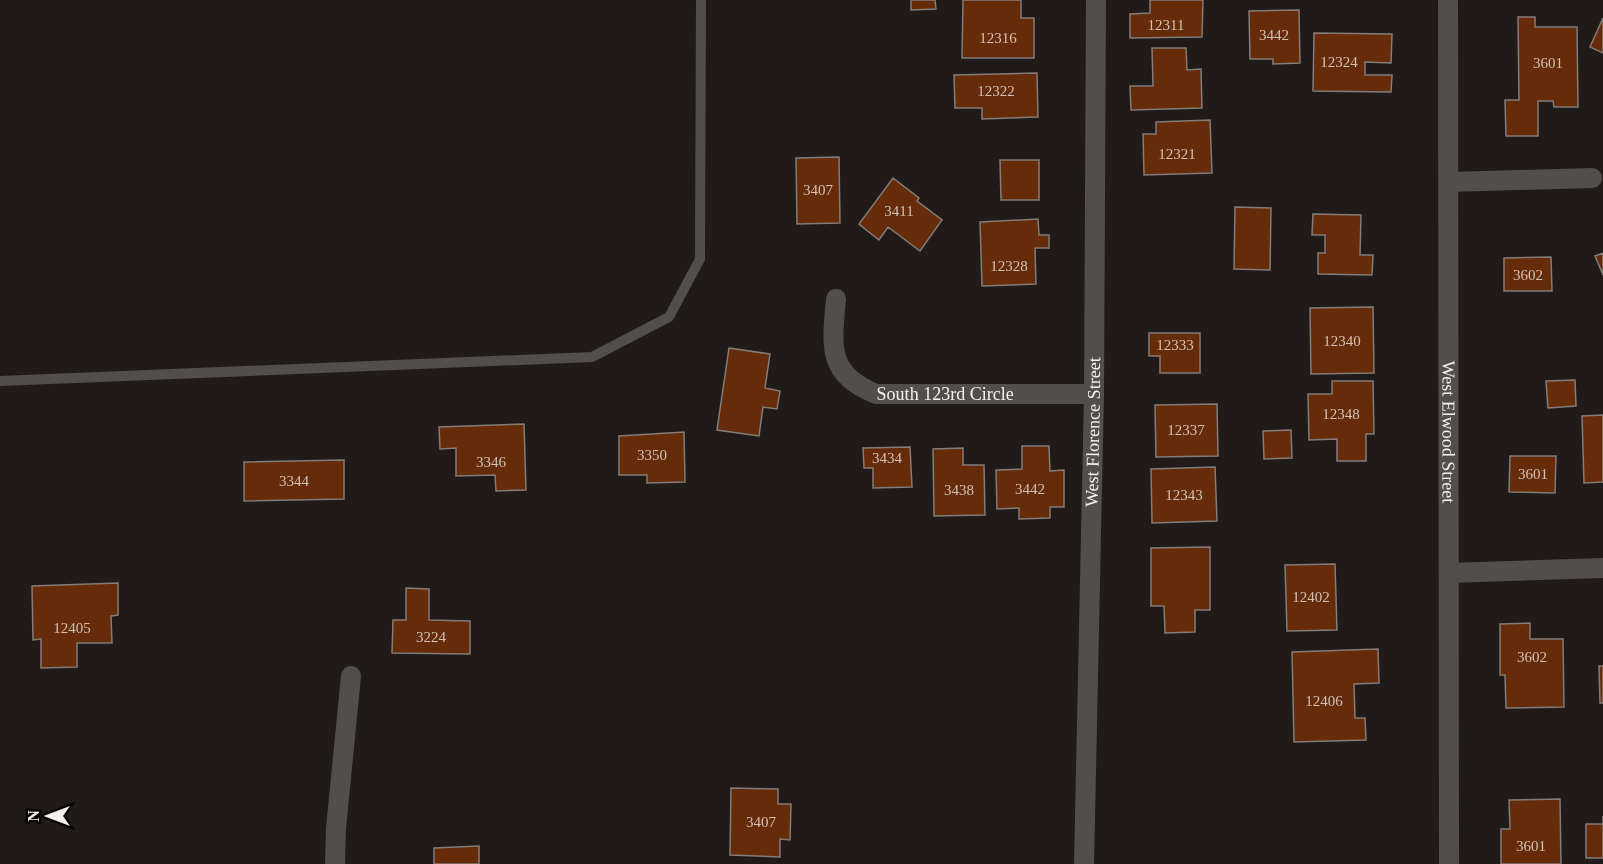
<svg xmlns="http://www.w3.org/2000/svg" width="1603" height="864" viewBox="0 0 1603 864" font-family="Georgia,serif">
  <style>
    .building { fill: #662c0a; stroke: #837c79; stroke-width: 1.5 }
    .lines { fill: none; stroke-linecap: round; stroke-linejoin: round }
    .lane { stroke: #514e4d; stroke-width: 10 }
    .street { stroke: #514e4d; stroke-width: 20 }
    .labels { text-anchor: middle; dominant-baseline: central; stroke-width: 4.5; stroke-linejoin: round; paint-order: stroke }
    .number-label { font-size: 15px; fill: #d1c0b6 }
    .street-label { font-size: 18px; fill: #f5f1ef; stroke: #080605 }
  </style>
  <rect width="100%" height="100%" fill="#201b18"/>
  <path class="building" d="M911 0H935L936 9 911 10Z
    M963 0H1021V18H1034V58H962Z
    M1150 0H1203L1202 37 1130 38V14L1150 13Z
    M1299 10 1300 63 1273 64V59H1250L1249 11Z
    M1518 17H1535V27H1577L1578 107H1554L1553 101H1538V136H1506L1505 100H1519Z
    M1603 18V53L1590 47Z
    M1314 33 1392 34 1391 63 1365 62V75H1392L1391 92 1313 91Z
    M1152 48H1186L1187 70 1201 69 1202 108 1131 110 1130 86H1153Z
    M1037 73 1038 117 982 119V108H955L954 75Z
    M1210 120 1212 173 1144 175 1143 134H1156V122Z
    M839 157 840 223 797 224 796 158Z
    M1000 160H1039V200H1001Z
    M893 178 919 198 917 201 942 220 920 251 888 227 879 240 859 224Z
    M1235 207 1271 208 1270 270 1234 269Z
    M1313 214 1361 215 1360 255H1373L1372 275 1318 274V253H1325V235H1312Z
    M1038 219 1039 235H1049V248H1035L1036 284 982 286 980 222Z
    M1603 253V275L1595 256Z
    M1551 257 1552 291H1504V258Z
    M1373 307 1374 373 1311 374 1310 308Z
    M1149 333H1200V373H1160V356H1149Z
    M729 348 770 354 765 388 780 391 777 409 763 407 759 436 717 430Z
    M1575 380 1576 406 1548 408 1546 381Z
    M1332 381H1373L1374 434H1366V461H1337V439L1309 440 1308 394H1332Z
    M1217 404 1218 456 1156 457 1155 405Z
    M1603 415V482L1584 483 1582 416Z
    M524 424 526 490 496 491 495 475 456 476V448L440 449 439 427Z
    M1291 430 1292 458 1264 459 1263 431Z
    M684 432 685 482 647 483V475H619V436Z
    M1022 446H1049L1050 471 1064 470V507H1050V518L1019 519V508L997 509 996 470 1022 469Z
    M910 447 912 487 873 488V468H864L863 448Z
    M963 448V465H984L985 515 934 516 933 449Z
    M1510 456H1556L1555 493 1509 492Z
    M344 460V499L244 501V462Z
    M1215 467 1217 521 1152 523 1151 469Z
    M1210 547V610H1195V632L1165 633 1164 606H1151V548Z
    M1335 564 1337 630 1287 631 1285 565Z
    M118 583V615L111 616 112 643H77V667L41 668V639L33 640 32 586Z
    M406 588 429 589V620L470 621V654L392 653 393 620H406Z
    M1530 623V639H1563L1564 707 1506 708 1505 675H1500V624Z
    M1378 649 1379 683 1354 684 1355 718H1365L1366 740 1294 742 1292 652Z
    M1599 666H1603V703H1600Z
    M731 788 778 789V804H791L790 840 780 839V857L730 855Z
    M1560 799 1561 864H1501V829H1510L1509 800Z
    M1603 816V858H1586V824H1603Z
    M479 846V864H434V848Z"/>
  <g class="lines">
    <path class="lane" d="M0 381 592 357 669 317 700 259 701 0"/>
    <g class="street">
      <path id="s1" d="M1448 0 1449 864"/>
      <path d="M1449 182 1592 178"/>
      <path id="s2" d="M836 299C832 345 826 374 876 394H1094"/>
      <path d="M1449 573 1603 568"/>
      <path d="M335 864 336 828 351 676"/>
      <path id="s3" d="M1084 864 1094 394 1096 0"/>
    </g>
  </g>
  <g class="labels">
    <g class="number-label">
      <text x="1166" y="25">12311</text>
      <text x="1274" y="35">3442</text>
      <text x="998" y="38">12316</text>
      <text x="1339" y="62">12324</text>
      <text x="1548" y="63">3601</text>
      <text x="996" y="91">12322</text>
      <text x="1177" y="154">12321</text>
      <text x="818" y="190">3407</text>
      <text x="899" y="211">3411</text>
      <text x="1009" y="266">12328</text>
      <text x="1528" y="275">3602</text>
      <text x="1342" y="341">12340</text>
      <text x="1175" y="345">12333</text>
      <text x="1341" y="414">12348</text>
      <text x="1186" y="430">12337</text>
      <text x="652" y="455">3350</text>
      <text x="887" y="458">3434</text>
      <text x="491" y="462">3346</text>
      <text x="1533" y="474">3601</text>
      <text x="294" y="481">3344</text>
      <text x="1030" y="489">3442</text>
      <text x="959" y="490">3438</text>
      <text x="1184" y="495">12343</text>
      <text x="1311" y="597">12402</text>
      <text x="72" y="628">12405</text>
      <text x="431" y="637">3224</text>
      <text x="1532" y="657">3602</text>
      <text x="1324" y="701">12406</text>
      <text x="761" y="822">3407</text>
      <text x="1531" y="846">3601</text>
    </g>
    <g class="street-label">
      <text stroke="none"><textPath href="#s2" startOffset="184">South 123rd Circle</textPath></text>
      <text stroke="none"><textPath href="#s3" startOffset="432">West Florence Street</textPath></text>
      <text stroke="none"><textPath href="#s1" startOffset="432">West Elwood Street</textPath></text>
    </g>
  </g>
  <g transform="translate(48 816) rotate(270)" stroke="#080605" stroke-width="4.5" paint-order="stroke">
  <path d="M0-4.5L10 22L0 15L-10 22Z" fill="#f5f1ef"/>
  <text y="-9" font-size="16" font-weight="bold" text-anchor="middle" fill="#f5f1ef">N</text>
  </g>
</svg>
